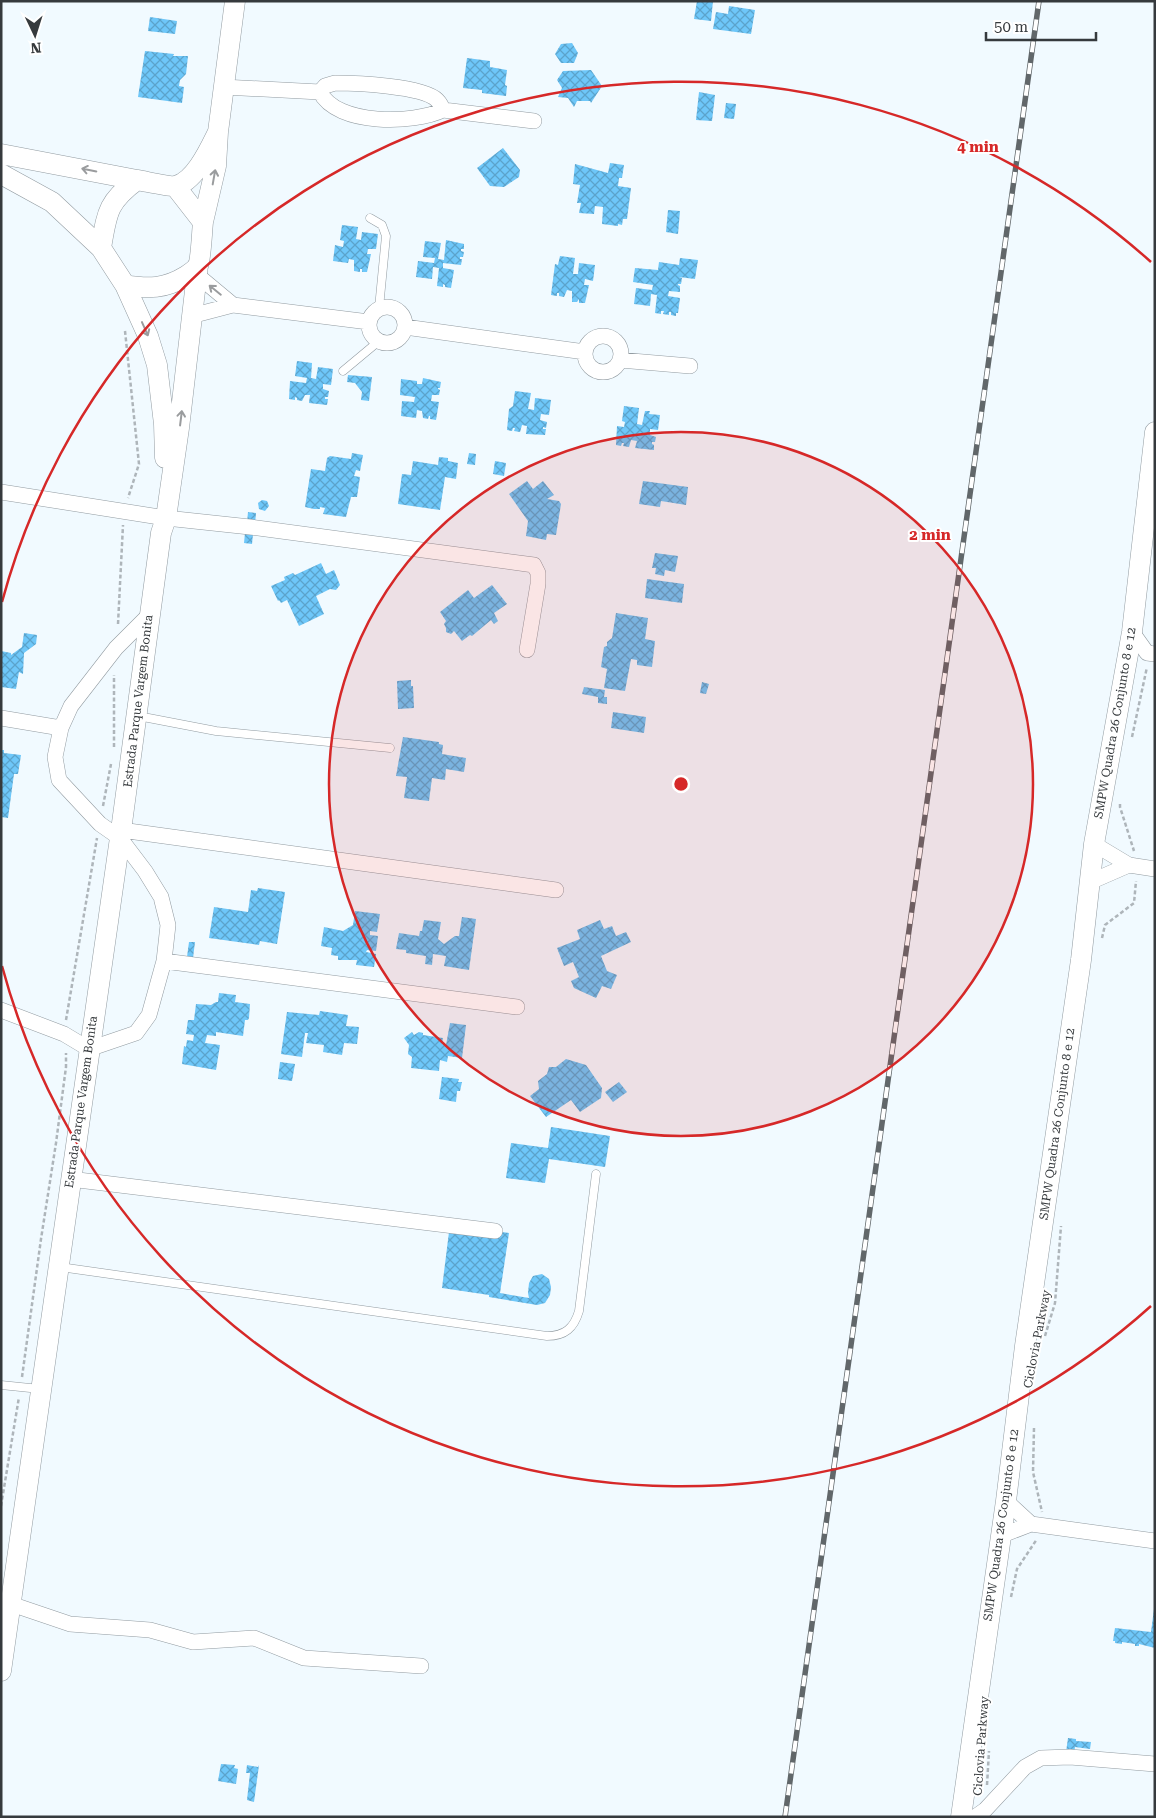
<svg xmlns="http://www.w3.org/2000/svg" width="1156" height="1818" viewBox="0 0 1156 1818" font-family="'Roboto Serif',serif">
  <style>
    .building { fill: url(#building-cross-hatch) }
    .lines { fill: none; stroke-linecap: round; stroke-linejoin: round }
    .lane-casing { stroke: #929ba1; stroke-width: 9 }
    .street-casing { stroke: #929ba1; stroke-width: 16 }
    .secondary-casing { stroke: #929ba1; stroke-width: 21 }
    .path { stroke: #aeb5ba; stroke-width: 2.5; stroke-dasharray: 4 2.5; stroke-linecap: butt }
    .lane { stroke: #fff; stroke-width: 8 }
    .street { stroke: #fff; stroke-width: 15 }
    .secondary { stroke: #fff; stroke-width: 20 }
    .rail-casing { stroke: #61676a; stroke-width: 5.5 }
    .rail { stroke: #fff; stroke-width: 4; stroke-dasharray: 11; stroke-linecap: butt }
    .oneway { stroke: #9a9c9e }
    .ring { fill: none; stroke: #d62828; stroke-width: 2.5 }
    .labels { text-anchor: middle; dominant-baseline: central; stroke-width: 4; stroke-linejoin: round; paint-order: stroke }
    .street-label { font-size: 12px; fill: #363a3d; stroke: #fff }
    .centre { fill: #d62828; stroke: #fff; stroke-width: 2.5 }
    .ring-label { font-size: 15px; text-anchor: middle; font-weight: bold; fill: #d62828; stroke: #fff; stroke-width: 4; stroke-linejoin: round; paint-order: stroke }
  </style>
  <defs>
    <pattern id="building-cross-hatch" width="8" height="8" patternUnits="userSpaceOnUse" patternTransform="scale(1.25)"><rect width="8" height="8" fill="#6ec7f9"/><path d="M0 0l8 8M0 8l8-8" fill="none" stroke="#5ba3cb"/></pattern>
  </defs>
  <rect width="100%" height="100%" fill="#f1faff"/>
  <path class="building" d="M697 1H713L711 21 694 19Z
    M729 6 755 10 751 34 713 29 716 12 728 14Z
    M150 17 177 21 175 34 148 31Z
    M572 43 578 53 574 63H561L555 54 561 44Z
    M145 51 174 54 173 56H188L186 74 180 80 179 86 184 87 182 103 138 97Z
    M467 58 490 61V67L507 70 505 85 507 86 506 96 482 93V90L463 88Z
    M591 70 602 86 591 103 590 101H577L574 107 568 98 558 97 562 88 557 80 563 71Z
    M699 92 715 95 712 121 696 120Z
    M726 103 736 104 734 119 724 118Z
    M503 148 520 170 519 177 504 187 490 186 477 168Z
    M610 163 624 165 622 178H619L618 186 631 188 627 219H623L622 225 618 224V226L602 224 603 207 595 206 594 214 579 213 581 203H577L580 185 573 184 575 164 608 173Z
    M668 210 680 211 678 234 666 232Z
    M342 225 358 227 356 239 361 240 362 232 378 234 376 249H368L367 254H371L367 272H362V269H360V272L354 271V260L349 259 348 263 333 261 335 245 343 247 344 241 340 240Z
    M446 240 464 244V249H461V251L464 252 463 257H460V259H462L461 265 443 263V268L454 270 451 288 445 287V285L443 284V287L437 286 439 268 433 267 432 279 416 277 418 261 434 263 435 258 423 257 425 241 441 243 438 259 444 260Z
    M560 256 575 258 573 274H578L579 263 595 265 593 281 585 279 584 285H589L585 303H579V299L577 302H572V291L567 290 564 297 559 296V293H557V296L551 295 555 264 558 265Z
    M680 258 698 260 695 279 679 277 682 278 681 284H678V285L680 286V292L669 291 668 296 680 298 678 313H676V316L671 315V312H669V315L663 314 664 311H661V314L655 313 657 295 651 294 650 306 634 304 636 288 652 290 653 285 633 282 635 268 658 270 659 262 679 265Z
    M297 361 312 363 311 378 316 379 318 367 333 369 331 385 323 384V389L329 391 328 397H325V399H328L327 405 309 403 310 395H305L302 401 297 400V398L295 397V400L289 399 290 381 306 383 307 378 295 376Z
    M348 375 372 377 369 401 361 400 362 392 355 383 347 382Z
    M423 378 441 382 440 388H438V389L440 390 439 395H432L431 401 439 402 436 420 430 419V416H429L428 419 423 418 422 411 417 410 416 418 401 416 402 401 414 402 415 397 400 395 401 379 417 381V384H422Z
    M515 391 531 393 528 409 534 410 535 398 551 400 549 415 541 414 540 420 547 422 546 428 543 427V429H546L545 435 526 434 527 426 522 425 520 432 514 431 515 428H513L512 431 507 430 509 409 513 406Z
    M624 406 639 408 637 424 642 425 645 411H650L649 414 660 415 658 430 650 429V435L656 437 655 442H652V444L654 445V450L635 448 637 441 631 440 629 447 623 446 624 443H622L621 446 616 445 617 426 624 427 625 422 622 421Z
    M352 453 363 455 360 471 356 470 354 476 360 477 357 497H351L346 517 323 514 325 508 320 507V509H314L305 507 311 469 325 471 327 458 330 456 351 459Z
    M469 453 476 454 475 465 467 464Z
    M439 457 448 458V461L458 463 456 479 445 477 440 510 398 504 402 474 411 475 413 461 438 465Z
    M495 461 506 463 504 476 493 474Z
    M527 481 533 489 543 481 554 495 547 499 559 501 561 504 556 535 547 534 546 540 526 536 528 521 509 494Z
    M643 481 688 487 686 505 661 501 660 507 639 504Z
    M262 500 267 501 269 506 265 511 259 509 258 503Z
    M248 512 256 513 255 524 247 523Z
    M245 533 253 534 252 544 244 543Z
    M655 553 678 556 675 572 665 570 664 576 655 574 656 568H652Z
    M321 563 326 574 334 570 340 585 336 590 330 589 316 596 324 614 299 626 287 600 281 603 279 600 278 601 271 586 285 580 284 577 293 573 295 575Z
    M647 579 684 584 682 603 645 598Z
    M492 585 507 604 494 613 498 621 494 624 491 620 472 636 470 635 462 641 454 631 451 634 446 632V628L444 624 446 621 440 612 468 590 474 598Z
    M616 613 648 618 645 639 655 641 652 667 637 665V660L631 659 625 691 604 688 607 669 601 667 604 647 607 646V642L612 638Z
    M24 633 37 635 36 644 24 653 23 674 19 672 16 689 1 687V651L11 653V655L22 647Z
    M411 680V686H413L414 708 398 709 397 681Z
    M702 682 709 684 706 694 700 693Z
    M584 687 605 690 604 697H607V704L598 703V697L582 694Z
    M613 712 646 717 644 733 611 728Z
    M403 737 439 742V744L443 745 442 754 466 758 464 772 446 769 445 780 432 778 429 801 404 798 407 777 396 776Z
    M1 750H4V753L21 755 18 774H14L8 818 1 817Z
    M258 888 285 892 277 944 260 941 259 945 209 938 214 907 248 912 251 890 257 891Z
    M355 911 380 914 377 932 370 931V935L378 936 376 951 367 950 366 952 376 954 374 967 356 965 357 960H338V956L331 955 332 948 321 946 324 927 343 931 353 925Z
    M462 917 476 919 469 970 444 966 446 956 433 954 432 965 425 964 426 956 406 953V950L396 949 399 933 419 936 420 931H422L424 920 441 922 438 939 444 944 455 936H459Z
    M600 920 604 929 612 926 616 936 626 932 631 942 601 956 607 971 617 975 611 989 602 986 596 998 574 988 571 981 579 977 573 962 564 966 557 948 580 939 577 930Z
    M189 942H195L193 958 187 957Z
    M219 993 236 995 235 1002 250 1004 249 1018 248 1020H245L243 1036 216 1032V1036L207 1035 205 1043 220 1045 216 1070 182 1064 184 1046 186 1047 187 1040 193 1041 194 1035 186 1034 188 1020H194L196 1004 211 1005 216 1002H218Z
    M320 1011 348 1015 346 1026 359 1027 357 1044 344 1043 342 1055 323 1052 324 1045 306 1043 308 1033H305L302 1057 281 1054 287 1012 319 1015Z
    M450 1023 466 1025 462 1058 448 1056 447 1062 440 1060 439 1071 411 1068 412 1057 408 1054 409 1045 404 1038 412 1032 414 1035 419 1032 423 1033V1035L443 1038 442 1044 446 1045Z
    M566 1059 586 1065 602 1088 601 1098 580 1112 571 1100 546 1117 530 1096 539 1089 538 1081 547 1074 549 1067H556Z
    M280 1062 295 1064 292 1081 278 1079Z
    M442 1077 459 1079 458 1082H462L460 1091H457L456 1102 439 1099Z
    M619 1082 627 1092 613 1102 605 1092Z
    M551 1127 610 1136 605 1167 549 1159 545 1183 506 1178 511 1143 548 1148Z
    M450 1224 509 1233 500 1293 529 1298 528 1293 529 1283 533 1276 542 1274 549 1279 551 1287 550 1295 545 1303 537 1305 489 1297V1295L442 1288Z
    M1154 1609 1155 1648 1139 1644V1646H1135V1644L1122 1642V1644L1115 1643V1641H1113L1115 1628 1151 1632Z
    M1068 1738 1076 1739V1741L1091 1742 1090 1749 1075 1747 1073 1760 1065 1759Z
    M221 1764 235 1765 234 1768 238 1769 236 1784 218 1781Z
    M247 1765 258 1767 259 1765 254 1802 247 1800 250 1773H246Z"/>
  <g class="lines">
    <g class="lane-casing">
      <path id="lane" d="M370 218 382 225 386 236 379 308
        M343 371 379 341
        M138 716 216 731 390 748
        M60 1267 547 1336C565 1336 574 1328 579 1311L596 1174
        M1 1385 40 1389"/>
    </g>
    <g class="street-casing">
      <path id="street" d="M223 87 320 92C337 126 414 124 443 110L534 121
        M320 92 325 86 335 83C356 83 423 86 437 100 440 103 442 107 443 110
        M197 275 233 305
        M369 325a18 18 0 1 1 36 0a18 18 0 1 1-36 0Z
        M191 316 233 305 369 322
        M405 327 585 352
        M585 354a18 18 0 1 1 36 0a18 18 0 1 1-36 0Z
        M620 360 690 366
        M1 492 166 518 250 527 534 565 538 573V584L527 650
        M1132 632 1147 653 1155 654
        M1 718 61 728 55 757 59 780 100 824 120 838 145 871 161 897 168 925 164 961 149 1015 136 1033 89 1049 64 1034 1 1010
        M61 728 71 706 116 648 149 615
        M121 830 556 890
        M1094 844 1129 865
        M1090 882 1129 865 1155 869
        M164 961 517 1007
        M70 1179 495 1231
        M1006 1501 1031 1524
        M1000 1536 1031 1524 1155 1541
        M1 1603 11 1604 70 1624 150 1630 193 1642 254 1638 304 1658 421 1666
        M975 1817 985 1810 1025 1767 1041 1758 1070 1757 1155 1764"/>
    </g>
    <g class="secondary-casing">
      <path id="secondary" d="M1 154 137 180
        M1 174 52 202 101 248
        M175 186 203 222C202 231 201 259 198 266 195 270 189 274 186 276 165 289 148 289 125 285L101 248C107 213 107 202 137 180 144 181 170 187 175 186 195 182 210 148 218 132
        M203 222 216 166 218 132 235 1
        M125 285 148 336 157 365 164 424 165 458
        M1 1671 120 838 161 533 166 518 179 428 198 265
        M961 1817 1006 1501 1025 1346 1081 960 1094 844 1132 632 1155 432"/>
    </g>
    <path class="path" d="M125 331 139 464 128 498
      M118 624 123 525
      M1132 737 1147 667
      M114 747V675
      M1120 804V807L1134 851
      M103 806 111 764
      M1102 938 1105 925 1134 903 1136 881
      M66 1020 97 838
      M1045 1336 1055 1303 1061 1226
      M22 1377 41 1239 56 1143 66 1067V1053
      M1034 1428 1033 1472 1042 1512
      M1 1506 19 1397
      M1011 1597 1017 1569 1037 1539
      M987 1785 989 1751"/>
    <use href="#lane" class="lane"/>
    <use href="#street" class="street"/>
    <use href="#secondary" class="secondary"/>
    <g class="rail-casing">
      <path id="rail" d="M785 1817 1039 1"/>
    </g>
    <use href="#rail" class="rail"/>
  </g>
  <defs><path id="oneway-shaft" d="M-6 0H5M1.5-3L5.5 0L1.5 3" fill="none" stroke-width="1.6" stroke-linecap="round" stroke-linejoin="round" transform="scale(1.25)"/></defs>
  <g class="oneway">
    <use href="#oneway-shaft" transform="translate(89 170) rotate(-169)"/>
    <use href="#oneway-shaft" transform="translate(214 177) rotate(-80)"/>
    <use href="#oneway-shaft" transform="translate(215 290) rotate(-141)"/>
    <use href="#oneway-shaft" transform="translate(145 329) rotate(66)"/>
    <use href="#oneway-shaft" transform="translate(181 418) rotate(-83)"/>
  </g>
  <circle cx="681" cy="784" r="352" fill="#d62828" fill-opacity=".12"/>
  <g class="ring">
    <circle cx="681" cy="784" r="352"/>
    <path d="M1151 1306A703 703 0 0 1 2 966M2 602A703 703 0 0 1 1151 262"/>
  </g>
  <g class="labels">
    <g class="street-label">
      <text transform="translate(138 701) rotate(-83)">Estrada Parque Vargem Bonita</text>
      <text transform="translate(1115 723) rotate(-80)">SMPW Quadra 26 Conjunto 8 e 12</text>
      <text transform="translate(81 1102) rotate(-82)">Estrada Parque Vargem Bonita</text>
      <text transform="translate(1057 1124) rotate(-82)">SMPW Quadra 26 Conjunto 8 e 12</text>
      <text transform="translate(1037 1339) rotate(-79)">Ciclovia Parkway</text>
      <text transform="translate(1001 1525) rotate(-82)">SMPW Quadra 26 Conjunto 8 e 12</text>
      <text transform="translate(981 1746) rotate(-86)">Ciclovia Parkway</text>
    </g>
  </g>
  <circle cx="681" cy="784" r="8" class="centre"/>
  <g class="ring-label">
    <text x="978" y="152">4 min</text>
    <text x="930" y="540">2 min</text>
  </g>
  <rect width="1156" height="1818" fill="none" stroke="#363a3d" stroke-width="5"/>
  <g transform="translate(35 35) rotate(176)" stroke="#ffffff" stroke-width="4" paint-order="stroke">
  <path d="M0-4L9 19L0 12L-9 19Z" fill="#363a3d"/>
  <text y="-8" font-size="14" font-weight="bold" text-anchor="middle" fill="#363a3d">N</text>
  </g>
  <path d="M986 32v8h110v-8" fill="none" stroke="#363a3d" stroke-width="2.5"/>
  <text x="994" y="32" font-size="15" fill="#363a3d" stroke="#ffffff" stroke-width="4" paint-order="stroke">50 m</text>
</svg>
